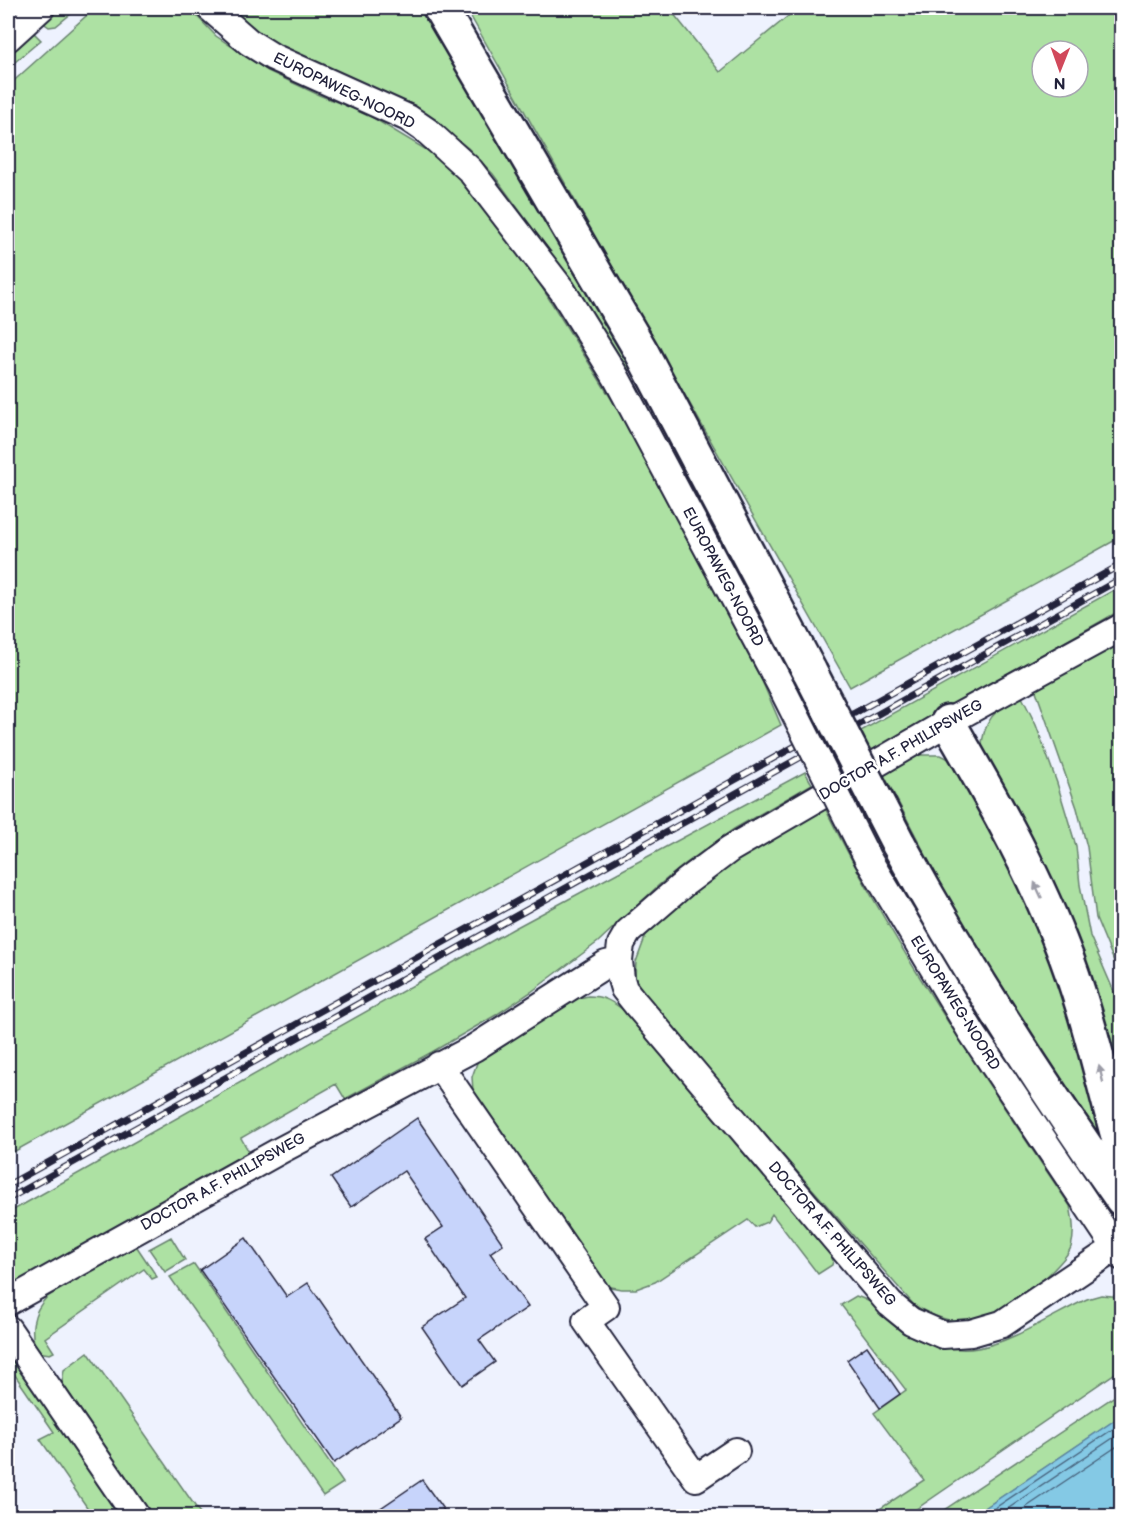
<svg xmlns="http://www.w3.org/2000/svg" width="1129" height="1524" viewBox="0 0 1129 1524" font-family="'Balsamiq Sans',sans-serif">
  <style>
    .green { fill: #ade1a3; stroke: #68826f; stroke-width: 1.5; fill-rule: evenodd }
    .water { fill: #84c9e5; stroke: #5d86a1; stroke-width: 1.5 }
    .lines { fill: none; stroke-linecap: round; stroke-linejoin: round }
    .shore { stroke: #49657f; stroke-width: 1.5 }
    .building { fill: #c7d4fb; stroke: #22223b; stroke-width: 1.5 }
    .minor-casing { stroke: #22223b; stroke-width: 30 }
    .major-casing { stroke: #22223b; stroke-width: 38 }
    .minor { stroke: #fff; stroke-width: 26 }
    .major { stroke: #fff; stroke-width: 33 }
    .rail-casing { stroke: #22223b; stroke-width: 7 }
    .rail { stroke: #fff; stroke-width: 4.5; stroke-dasharray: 14; stroke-linecap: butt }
    .minor-bridge-casing { stroke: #22223b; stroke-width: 30; stroke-linecap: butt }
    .major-bridge-casing { stroke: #22223b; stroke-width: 38; stroke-linecap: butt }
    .minor-bridge { stroke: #fff; stroke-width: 26 }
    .major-bridge { stroke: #fff; stroke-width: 33 }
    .oneway { fill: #9c9ca7 }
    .labels { text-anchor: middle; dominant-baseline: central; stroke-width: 5; stroke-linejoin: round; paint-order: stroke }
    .street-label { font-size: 15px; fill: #22223b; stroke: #fff }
  </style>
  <rect width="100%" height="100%" fill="#eef2fe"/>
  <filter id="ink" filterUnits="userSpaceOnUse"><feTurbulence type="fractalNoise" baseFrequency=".0167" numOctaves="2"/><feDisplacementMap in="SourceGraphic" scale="12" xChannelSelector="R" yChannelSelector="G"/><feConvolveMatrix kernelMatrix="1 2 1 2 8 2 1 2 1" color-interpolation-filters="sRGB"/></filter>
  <g filter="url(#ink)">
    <path class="green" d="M58 8H78L56 26 49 27 42 22Z
      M95 8H189L216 36 268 71 319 95 365 113 440 158 474 192 538 281 617 408 762 681 781 725 8 1155V86Z
      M227 8H420L507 143 635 367 628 371 555 259 493 174 468 148 434 121 288 52 264 38Z
      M466 8H669L720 72 798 8H1121V537L850 687ZM1042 51H1078V87H1042Z
      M31 30 41 40 8 68V51Z
      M1121 586V610L884 744 870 754 859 732Z
      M1112 644H1121V978L1096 918 1087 847 1077 808 1035 688Z
      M1021 695 1036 725 1057 783 1076 846 1080 885 1090 936 1121 1008V1113L981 752C983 720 994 710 1021 695Z
      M919 755H941L955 762 1043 922 1115 1166 979 957 883 773Z
      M805 772 812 784 734 829 685 864 659 885 598 942 531 992 496 1015 432 1052 345 1099 336 1084 241 1138 249 1152 8 1288V1213L513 929Z
      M825 808C894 948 983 1076 1070 1206 1073 1220 1075 1233 1071 1247 1066 1262 1016 1306 1001 1313 994 1317 983 1321 975 1322 952 1324 933 1317 914 1305L697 1057 641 991 635 977 636 962 646 935 663 917 730 864Z
      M588 996C602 996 610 1000 622 1009L783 1196 831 1255 833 1261 832 1265 818 1274 772 1214 767 1222 755 1227 748 1220 655 1282 636 1289H621L605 1286 473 1091 472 1077 478 1060 567 1001Z
      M171 1237 185 1260 165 1272 149 1249Z
      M135 1244 157 1277 152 1279 144 1269 45 1338 54 1352 50 1354 37 1352C29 1332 32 1312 47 1297Z
      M194 1264 343 1483 323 1496 170 1277Z
      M1101 1295 1122 1297 1121 1369 906 1516H869L924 1480 874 1413 906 1390 841 1305 856 1296C866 1299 875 1304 883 1312 891 1320 896 1329 906 1334 926 1345 955 1352 978 1348 1010 1343 1057 1313 1087 1299Z
      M88 1352 202 1516H153L62 1383 64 1370Z
      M8 1354 14 1360 122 1516H93L40 1439 54 1432 8 1365Z
      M1121 1392V1416L973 1516H935Z"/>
    <path class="water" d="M1121 1416V1516H973Z"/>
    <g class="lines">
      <path class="shore" d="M983 1516 1122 1423
        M997 1516 1122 1432
        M1013 1516 1122 1443"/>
    </g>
    <path class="building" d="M417 1118 503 1244 490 1253 528 1307 479 1340 495 1362 462 1385 422 1327 465 1298 425 1239 443 1227 404 1171 351 1207 331 1178Z
      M246 1238 287 1297 308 1283 401 1417 334 1463 200 1270Z
      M867 1346 900 1394 880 1408 847 1360Z
      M422 1480 448 1516H369Z"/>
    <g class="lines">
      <g class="minor-casing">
        <path id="minor" d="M210 8 249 42 273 57 408 118 427 131 470 170 562 290 616 377 782 688
          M8 38 41 8
          M868 859 972 1033 1122 1257
          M439 1065 606 1307 586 1321 696 1478 736 1451
          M1115 1248 1002 1324 971 1333 943 1335 911 1321 890 1304 636 1004 624 989 621 979 619 961 621 944 628 932 686 882 730 849 948 722 1122 627
          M8 1302 281 1150 474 1048 606 964 619 961
          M8 1329 136 1516"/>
      </g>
      <g class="major-casing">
        <path id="major" d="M440 8 641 351 810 672
          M948 722C989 793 1030 864 1060 941 1087 1008 1102 1080 1122 1151
          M898 843C965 966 1041 1084 1122 1199"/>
      </g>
      <use href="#minor" class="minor"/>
      <use href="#major" class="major"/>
      <g class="rail-casing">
        <path id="rail" d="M8 1185 1122 564
          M8 1199 1122 578"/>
      </g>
      <use href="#rail" class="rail"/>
      <g class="minor-bridge-casing">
        <path id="minor-bridge" d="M782 688 868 859"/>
      </g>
      <g class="major-bridge-casing">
        <path id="major-bridge" d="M810 672 898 843"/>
      </g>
      <use href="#minor-bridge" class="minor-bridge"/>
      <use href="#major-bridge" class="major-bridge"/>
    </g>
    <defs><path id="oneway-solid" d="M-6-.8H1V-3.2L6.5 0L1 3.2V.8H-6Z" transform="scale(1.5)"/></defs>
    <g class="oneway">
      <use href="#oneway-solid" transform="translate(1038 890) rotate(-115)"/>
      <use href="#oneway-solid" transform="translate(1101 1074) rotate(-104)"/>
    </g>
  </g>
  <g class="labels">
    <g class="street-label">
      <text transform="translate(344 91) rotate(26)">EUROPAWEG-NOORD</text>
      <text transform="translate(723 577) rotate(62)">EUROPAWEG-NOORD</text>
      <text transform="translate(901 750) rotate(-30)">DOCTOR A.F. PHILIPSWEG</text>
      <text transform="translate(955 1003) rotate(58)">EUROPAWEG-NOORD</text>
      <text transform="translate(223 1182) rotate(-29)">DOCTOR A.F. PHILIPSWEG</text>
      <text transform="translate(832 1234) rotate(49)">DOCTOR A.F. PHILIPSWEG</text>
    </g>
  </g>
  <rect width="1129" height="1524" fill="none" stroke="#fff" stroke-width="30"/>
  <rect x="15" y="15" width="1099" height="1494" fill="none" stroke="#22223b" stroke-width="2" filter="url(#ink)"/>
  <g transform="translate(1060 69) rotate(181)"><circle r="28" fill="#ffffff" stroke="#a7a7b1" stroke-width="1.5"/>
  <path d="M0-4.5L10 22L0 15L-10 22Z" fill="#d1495b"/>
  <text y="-9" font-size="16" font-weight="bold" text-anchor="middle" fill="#22223b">N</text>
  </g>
</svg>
